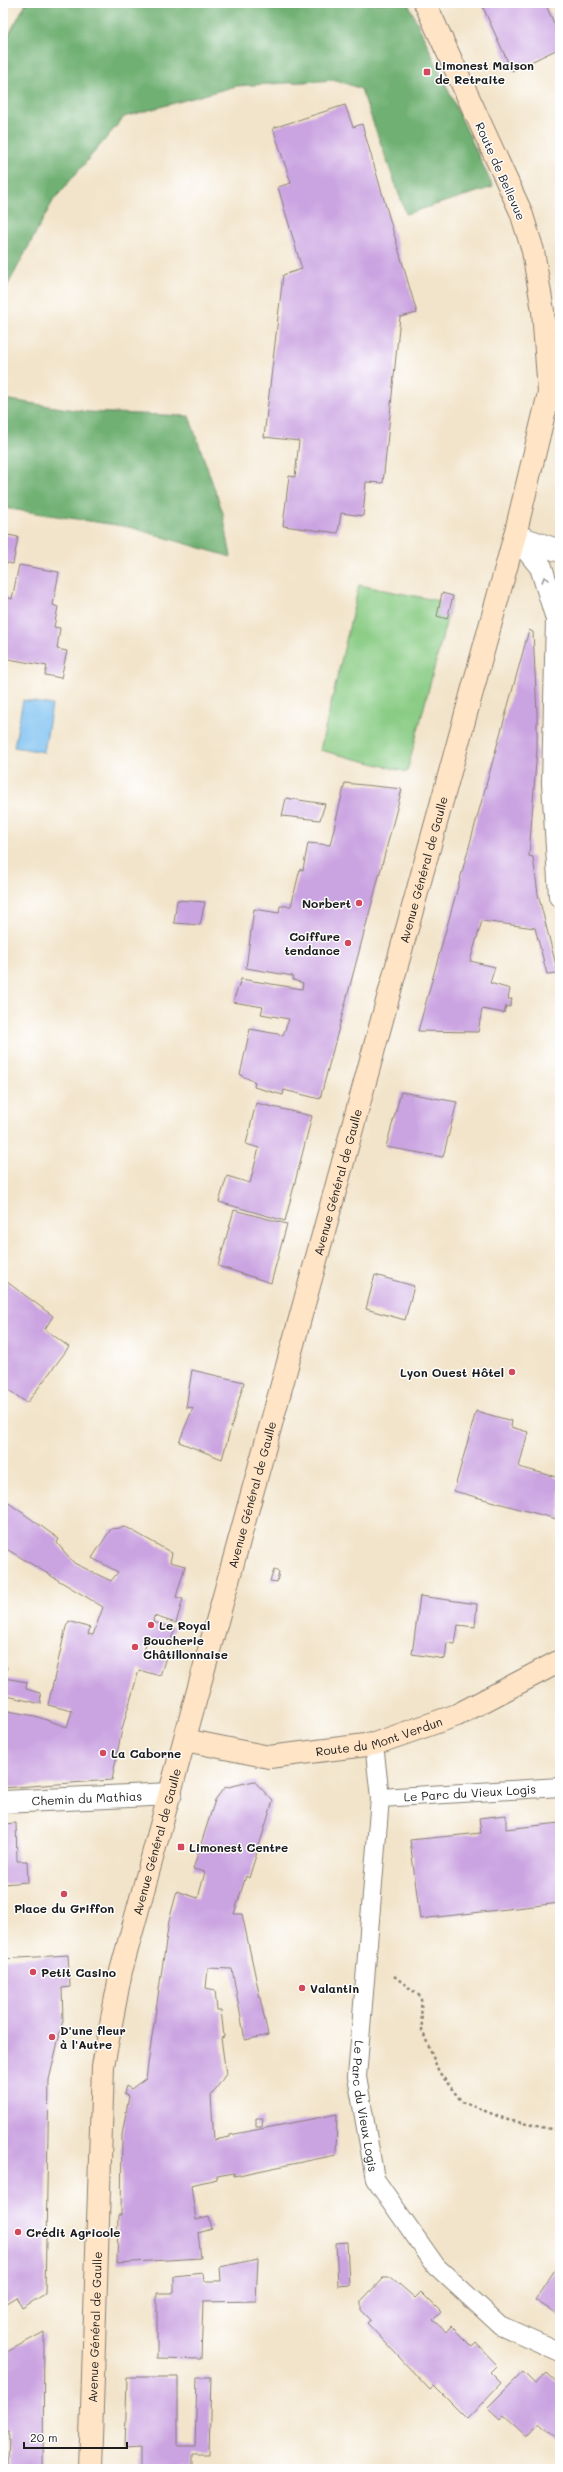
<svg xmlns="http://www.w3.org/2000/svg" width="563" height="2472" viewBox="0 0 563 2472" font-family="Mali,sans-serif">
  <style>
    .green { fill: #8acc85; stroke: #537450 }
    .forest { fill: #6fb072; stroke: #466647 }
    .water { fill: #79bff0; stroke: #4a6e86 }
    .building { fill: #caa3e1 }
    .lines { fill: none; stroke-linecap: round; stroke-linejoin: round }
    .lane-casing { stroke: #878073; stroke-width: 20 }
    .street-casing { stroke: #878073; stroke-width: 24 }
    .secondary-casing { stroke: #878073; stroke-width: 24 }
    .path { stroke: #878073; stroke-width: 2.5; stroke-dasharray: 3 3; stroke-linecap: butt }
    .lane { stroke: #fff; stroke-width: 18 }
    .street { stroke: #fff; stroke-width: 22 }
    .secondary { stroke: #ffe4c6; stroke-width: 22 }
    .oneway { stroke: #999 }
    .poi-dot { fill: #d1495b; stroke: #fff; stroke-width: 1.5 }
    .labels { text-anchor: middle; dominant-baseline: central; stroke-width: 3; stroke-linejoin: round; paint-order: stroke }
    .poi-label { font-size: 12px; font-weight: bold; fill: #1c1c1c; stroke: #fff; text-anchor: start }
    .street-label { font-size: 12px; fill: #1c1c1c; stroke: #fff }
  </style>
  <rect width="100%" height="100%" fill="#fff"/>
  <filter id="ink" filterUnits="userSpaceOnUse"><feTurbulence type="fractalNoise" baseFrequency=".025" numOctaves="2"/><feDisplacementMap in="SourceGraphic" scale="8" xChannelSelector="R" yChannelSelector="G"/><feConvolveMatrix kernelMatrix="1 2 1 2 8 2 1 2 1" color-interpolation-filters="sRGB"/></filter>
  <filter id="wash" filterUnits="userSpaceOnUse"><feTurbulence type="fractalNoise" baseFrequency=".012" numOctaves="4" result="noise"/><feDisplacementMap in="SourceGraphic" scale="16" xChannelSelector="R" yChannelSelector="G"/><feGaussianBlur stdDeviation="0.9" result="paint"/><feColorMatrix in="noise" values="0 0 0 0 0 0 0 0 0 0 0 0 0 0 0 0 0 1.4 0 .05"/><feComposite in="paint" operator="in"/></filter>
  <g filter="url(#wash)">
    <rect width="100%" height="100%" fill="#f2e4ca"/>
    <path class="green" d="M359 585 440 601 453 596 407 772 320 750Z"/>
    <path class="forest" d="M26 3H408L493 187 406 214 361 89 336 80 236 86 124 117 53 201 3 294V45Z
      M3 399 88 412 189 416 223 513 231 557 129 527 3 508Z"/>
    <path class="water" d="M23 700 52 705 44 752 14 747Z"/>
    <g id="blocks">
      <path class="building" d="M481 3H545L560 37V48L512 71Z
        M345 105 353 127 362 124 417 313 400 317 383 483 366 482 363 516 341 513 338 533 283 526 289 476 295 477 299 441 264 437 283 275 302 269 278 187 291 183 273 128Z
        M3 534 18 537 13 564 3 562Z
        M19 565 59 572 53 605 58 607 54 627 60 628 57 649 67 651 61 678 45 675 47 666 3 658V596L12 599Z
        M442 593 453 596 447 619 437 616Z
        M529 630 533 632 537 713V748L529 856 533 857 538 894 558 973 547 974 535 928 482 921 470 961 495 967 490 983 510 989 508 999H512L510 1007 506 1006 504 1013 482 1009 478 1032 418 1031Z
        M345 783 402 789 320 1099 284 1090 283 1095 254 1087 255 1082 240 1075 250 1029 283 1035 289 1019 261 1014 263 1007 233 1002 241 979 302 989 303 983 293 980V976L246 968 254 909 279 913 280 906H291L300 869 303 870 308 843 330 845Z
        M286 798 325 804 320 820 282 816Z
        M177 900 205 902 200 925 174 923Z
        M401 1092 457 1102 443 1157 386 1147Z
        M256 1103 312 1116 285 1221 219 1202 227 1176 250 1183 259 1148 246 1144Z
        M234 1210 287 1224 271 1283 218 1266Z
        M375 1275 414 1286 405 1320 366 1309Z
        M3 1279 53 1316 45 1329 69 1347 27 1403 3 1386Z
        M192 1370 244 1382 222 1459 179 1442 193 1408 186 1407Z
        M476 1411 512 1421 511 1427 528 1432 519 1467 560 1478V1520L454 1491Z
        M6 1501 59 1539 57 1543 74 1563 111 1581 118 1572 92 1558 111 1529 126 1527 172 1553 170 1562 185 1566 176 1597 183 1599 176 1623 154 1616 153 1622 175 1628 169 1645 148 1639 144 1651 166 1657 160 1676 139 1670 122 1729 112 1780 3 1788V1710L35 1716 67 1727 72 1711 48 1705 66 1627 69 1621 90 1628 88 1634 93 1635 103 1607 3 1547V1506Z
        M274 1570 279 1572 277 1582 270 1581Z
        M420 1596 477 1604 475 1627 458 1625 455 1644 447 1643 445 1659 412 1654Z
        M3 1666 7 1667 4 1678 27 1682 26 1689 40 1693 41 1704 3 1695Z
        M254 1781 273 1801 249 1878 246 1876 234 1914H242L268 2035 245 2040 232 1969 208 1968 206 1988 215 1990 217 2010H221L224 2037 221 2038 226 2074 211 2096 214 2140 230 2137V2135L337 2114 336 2155 234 2176V2173L217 2176V2179L191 2185 196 2220 209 2217 212 2229 198 2233 201 2258 117 2263 118 2215H121L122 2135 129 2096 124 2093 126 2086 131 2089 146 2078 169 1921 177 1891 198 1898 205 1872 193 1869 215 1800 224 1788Z
        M506 1815V1829L560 1823V1903L420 1919 410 1840 481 1833 479 1818Z
        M16 1823 17 1861H27L28 1882 3 1884V1824Z
        M68 1955 70 1987 62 1988 63 2020 49 2080 45 2294 22 2308 16 2297 3 2305V1959Z
        M256 2118H263L262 2127H256Z
        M347 2242 349 2285 338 2286 336 2243Z
        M258 2259 256 2301 203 2302 201 2359 157 2358V2293H174V2276L203 2273 204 2281H221L220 2267Z
        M560 2262V2316L535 2300Z
        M383 2278H392L415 2298 421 2292 441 2312 433 2320 446 2332 451 2326 472 2347 476 2343 497 2365 490 2372 501 2383 467 2419 434 2386 430 2390 367 2323 371 2320 361 2310V2301Z
        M44 2332 43 2469H8L9 2431 3 2432V2354Z
        M523 2372 535 2384 547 2373 560 2385V2441L540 2422 527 2436 504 2415 500 2420 487 2408Z
        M127 2377H178V2446H195L197 2377H211L209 2454H193V2469H140V2447L125 2448Z"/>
    </g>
  </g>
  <g filter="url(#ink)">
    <use href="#blocks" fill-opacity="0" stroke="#878073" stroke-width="1"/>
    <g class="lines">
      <g class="lane-casing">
        <g id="lane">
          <path id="s1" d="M374 1744 380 1798 357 2077 375 2179 436 2266 500 2325 560 2352"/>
          <path id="s2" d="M380 1798 560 1787"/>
        </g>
      </g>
      <g class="street-casing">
        <g id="street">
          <path d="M515 535 541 567 557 619 553 783 560 896"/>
          <path d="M516 536 560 551"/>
          <path id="s3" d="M3 1802 171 1794"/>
        </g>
      </g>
      <g class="secondary-casing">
        <g id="secondary">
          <path id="s4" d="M185 1740 269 1757 374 1744 457 1715 560 1661"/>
          <path id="s5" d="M90 2469 103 2066 121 1971 515 535 549 393 543 311 533 251 521 212 425 3"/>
        </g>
      </g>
      <path class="path" d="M394 1976 421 1997 422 2030 439 2072 462 2102 508 2120 560 2131"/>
      <use href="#lane" class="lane"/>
      <use href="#street" class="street"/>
      <use href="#secondary" class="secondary"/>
    </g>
    <defs><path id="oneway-chevron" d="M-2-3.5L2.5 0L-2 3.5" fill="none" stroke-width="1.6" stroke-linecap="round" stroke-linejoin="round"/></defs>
    <use class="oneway" href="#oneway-chevron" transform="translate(545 579) rotate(-106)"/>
  </g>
  <g class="poi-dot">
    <rect x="423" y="68" width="8" height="8" rx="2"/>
    <circle cx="359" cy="903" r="4"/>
    <circle cx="348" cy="943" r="4"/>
    <circle cx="512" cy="1372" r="4"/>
    <circle cx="151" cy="1625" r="4"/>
    <circle cx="135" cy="1647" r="4"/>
    <circle cx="103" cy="1753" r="4"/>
    <rect x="177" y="1843" width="8" height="8" rx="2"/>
    <circle cx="64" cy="1894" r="4"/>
    <circle cx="33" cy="1972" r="4"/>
    <circle cx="302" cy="1988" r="4"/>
    <circle cx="52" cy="2037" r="4"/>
    <circle cx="18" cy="2232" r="4"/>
  </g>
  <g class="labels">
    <g class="poi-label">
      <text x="435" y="65">Limonest Maison<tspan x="435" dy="14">de Retraite</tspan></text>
      <text x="351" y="903" text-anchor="end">Norbert</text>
      <text x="340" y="936" text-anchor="end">Coiffure<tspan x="340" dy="14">tendance</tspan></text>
      <text x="504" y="1372" text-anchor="end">Lyon Ouest Hôtel</text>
      <text x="159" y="1625">Le Royal</text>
      <text x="143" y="1640">Boucherie<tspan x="143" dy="14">Châtillonnaise</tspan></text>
      <text x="111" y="1753">La Caborne</text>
      <text x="189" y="1847">Limonest Centre</text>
      <text x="64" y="1908" text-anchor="middle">Place du Griffon</text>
      <text x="41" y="1972">Petit Casino</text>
      <text x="310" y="1988">Valantin</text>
      <text x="60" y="2030">D'une fleur<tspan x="60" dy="14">à l'Autre</tspan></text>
      <text x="26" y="2232">Crédit Agricole</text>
    </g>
    <g class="street-label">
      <text transform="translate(501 171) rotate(66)">Route de Bellevue</text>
      <text stroke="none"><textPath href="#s5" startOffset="1642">Avenue Général de Gaulle</textPath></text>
      <text stroke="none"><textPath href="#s5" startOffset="1318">Avenue Général de Gaulle</textPath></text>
      <text stroke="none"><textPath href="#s5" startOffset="994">Avenue Général de Gaulle</textPath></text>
      <text stroke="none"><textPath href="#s4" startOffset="198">Route du Mont Verdun</textPath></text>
      <text stroke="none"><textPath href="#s2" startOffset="90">Le Parc du Vieux Logis</textPath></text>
      <text stroke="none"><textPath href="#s3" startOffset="84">Chemin du Mathias</textPath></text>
      <text stroke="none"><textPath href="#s5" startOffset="634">Avenue Général de Gaulle</textPath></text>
      <text stroke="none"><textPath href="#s1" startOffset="364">Le Parc du Vieux Logis</textPath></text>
      <text stroke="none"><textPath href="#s5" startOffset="142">Avenue Général de Gaulle</textPath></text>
    </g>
  </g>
  <rect width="563" height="2472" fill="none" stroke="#fff" stroke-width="16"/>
  <path d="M24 2442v6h103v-6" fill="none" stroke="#1c1c1c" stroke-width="2"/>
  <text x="30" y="2442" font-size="12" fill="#1c1c1c" stroke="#ffffff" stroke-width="3" paint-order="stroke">20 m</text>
</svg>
